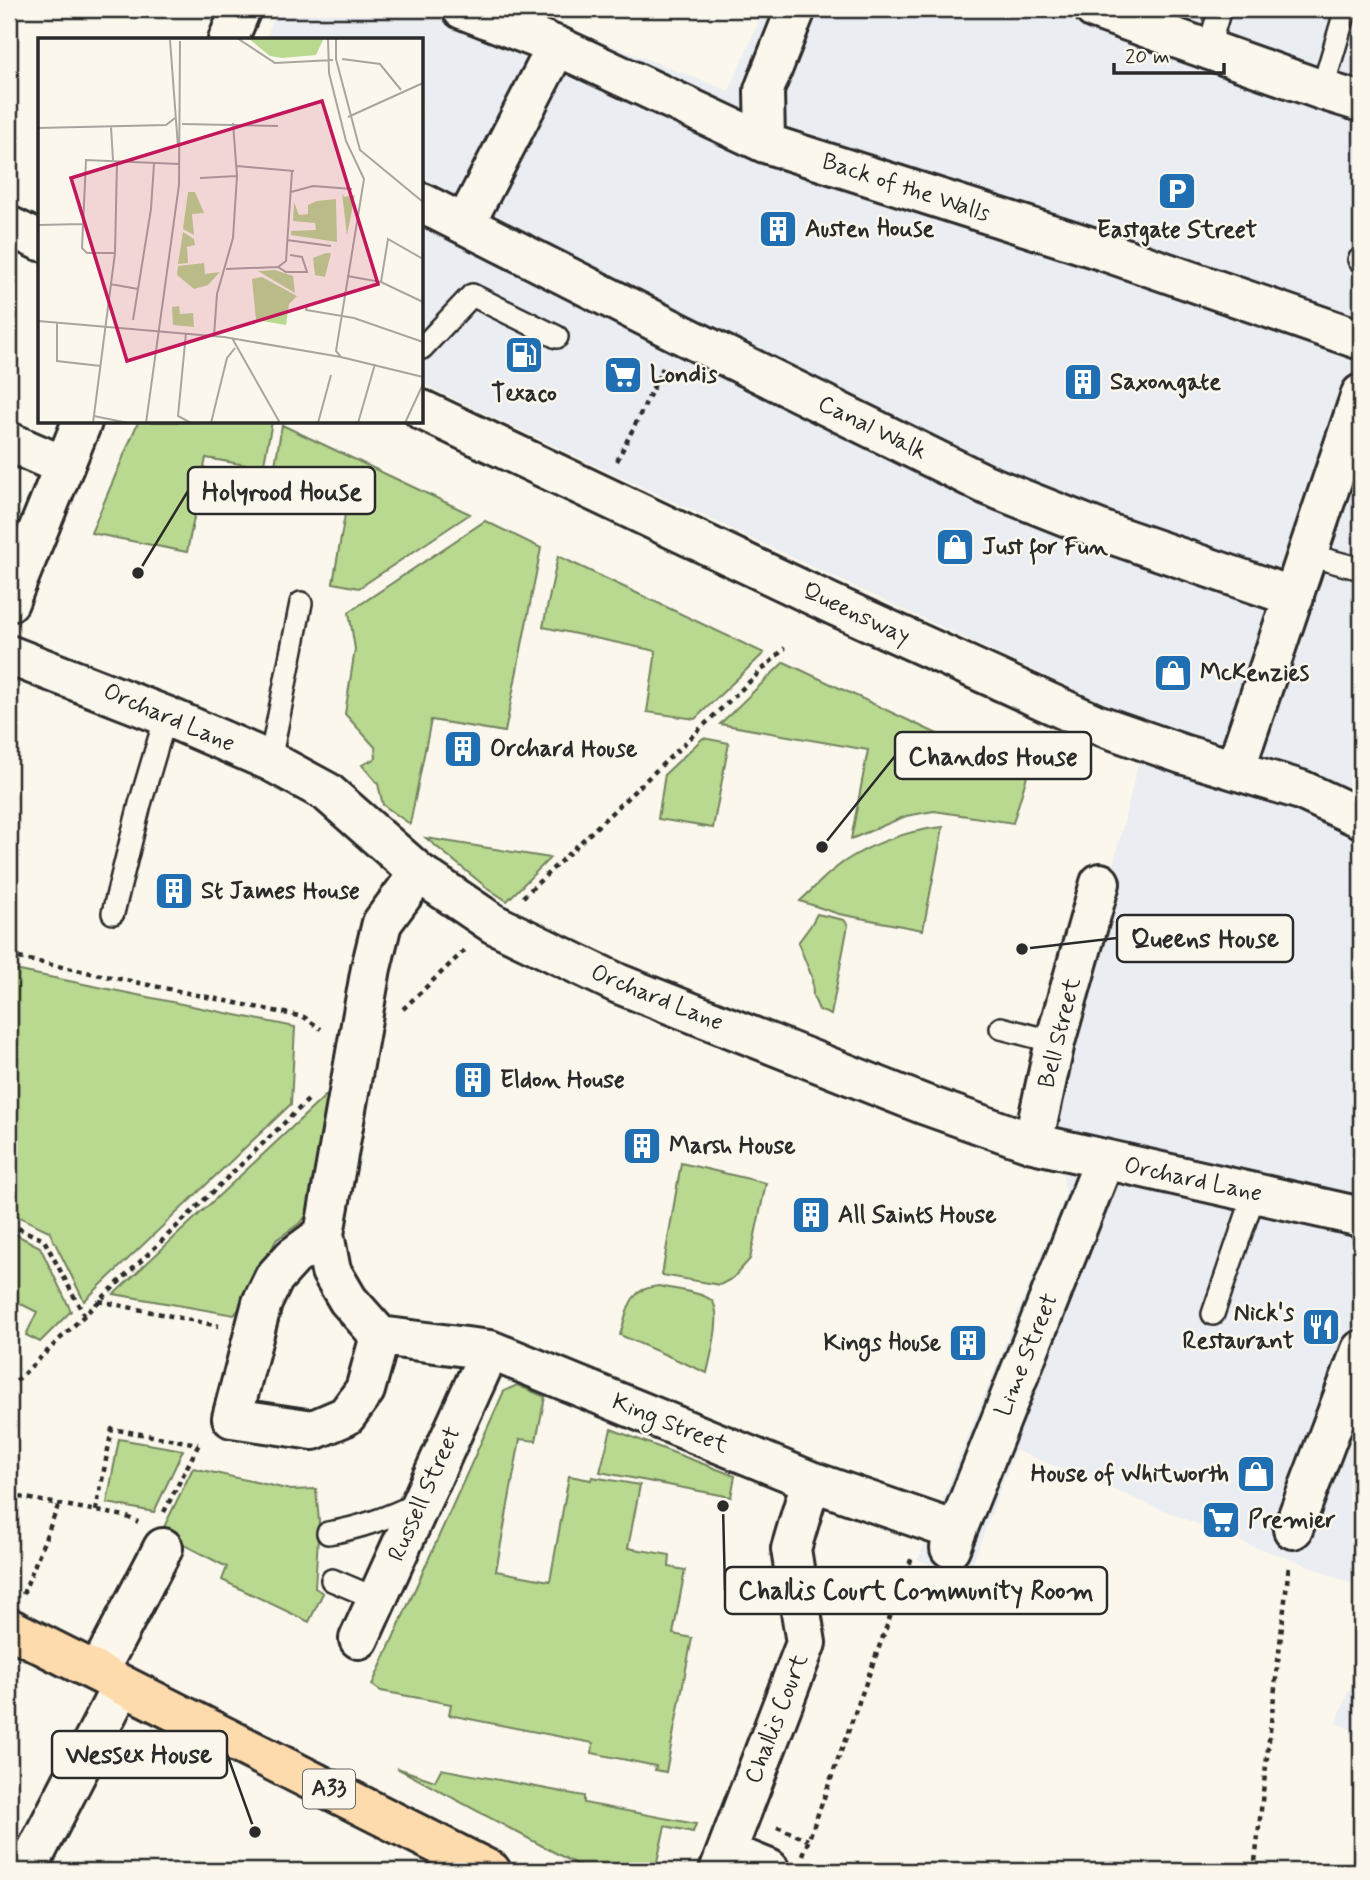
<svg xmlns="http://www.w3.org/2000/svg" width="1370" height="1880" viewBox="0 0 1370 1880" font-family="Mynerve,sans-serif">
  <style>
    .built { fill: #eaedf1 }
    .green { fill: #b9d890; stroke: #72825e; stroke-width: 2 }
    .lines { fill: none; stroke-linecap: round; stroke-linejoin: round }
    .service-casing { stroke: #2b2b2b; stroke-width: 26 }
    .minor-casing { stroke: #2b2b2b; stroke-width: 44 }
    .tertiary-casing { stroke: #2b2b2b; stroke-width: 44 }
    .primary-casing { stroke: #2b2b2b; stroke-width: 44 }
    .path { stroke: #2b2b2b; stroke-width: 4.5; stroke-dasharray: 5 5; stroke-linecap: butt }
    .service { stroke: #fbf7ec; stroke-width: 21 }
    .minor { stroke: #fbf7ec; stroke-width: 38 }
    .tertiary { stroke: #fbf7ec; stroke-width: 38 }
    .primary { stroke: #fedbac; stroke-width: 38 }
    .labels { text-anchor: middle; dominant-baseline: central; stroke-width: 5; stroke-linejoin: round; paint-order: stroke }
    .shield { fill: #fbf7ec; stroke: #696865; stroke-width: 2 }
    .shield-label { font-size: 23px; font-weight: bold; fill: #2b2b2b }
    .street-label { font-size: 24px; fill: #2b2b2b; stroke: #fbf7ec }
    .poi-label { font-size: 24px; font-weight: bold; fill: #2b2b2b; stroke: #fbf7ec; text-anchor: start }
    .inset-road { fill: none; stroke: #a8a59f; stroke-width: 2 }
    .view { fill: #c2185b; fill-opacity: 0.15; stroke: #c2185b; stroke-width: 3.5 }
    .inset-edge { fill: none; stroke: #2b2b2b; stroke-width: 3.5 }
    .leader { fill: none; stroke: #2b2b2b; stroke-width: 2.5 }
    .callout-dot { fill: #2b2b2b; stroke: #fbf7ec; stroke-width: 2.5 }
    .callout { fill: #fbf7ec; stroke: #2b2b2b; stroke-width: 2.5 }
    .callout-label { font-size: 26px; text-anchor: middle; font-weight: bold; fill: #2b2b2b }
  </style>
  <rect width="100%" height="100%" fill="#fbf7ec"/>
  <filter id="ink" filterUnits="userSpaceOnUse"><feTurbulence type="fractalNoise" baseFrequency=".0143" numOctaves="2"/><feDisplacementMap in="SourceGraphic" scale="14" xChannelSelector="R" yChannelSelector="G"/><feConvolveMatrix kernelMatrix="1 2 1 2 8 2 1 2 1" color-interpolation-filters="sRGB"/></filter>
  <g filter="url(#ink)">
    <path class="built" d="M278 9H518L729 91 764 9H1361V1588L1302 1563 1249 1545 1015 1450 968 1576 918 1560 1066 1194 1052 1113 1148 724 422 384V40H265Z
      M1361 1660V1733L1336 1723Z"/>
    <path class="green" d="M138 422H272L263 468 206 458 187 552 91 533Z
      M282 425 470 514 359 588 333 583 350 486 274 471Z
      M485 521 541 548 505 732 431 720 410 824 383 805 378 784 362 765 376 758 375 747 345 714 355 649 349 612Z
      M558 556 764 653 695 719 647 712 656 651 543 627Z
      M784 662 1027 776 1013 823 934 811 906 816 851 839 868 750 720 724Z
      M703 738 729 743 713 828 658 819 665 774Z
      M943 827 923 930 839 914 800 901C811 891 821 880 832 871 860 847 907 830 943 827Z
      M426 838 550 858 507 901 486 887Z
      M817 914 844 920 848 925 831 1015 819 1010 813 996 812 977 798 943 811 925Z
      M10 969 295 1027 291 1104 84 1301 49 1231 9 1212Z
      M336 1086 310 1212 300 1223 276 1240 249 1298 234 1315 114 1294Z
      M681 1163 766 1183 750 1259 733 1278 720 1285 662 1275Z
      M9 1231 40 1247 71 1311 40 1342 26 1335 37 1312 9 1298Z
      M659 1286C671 1289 704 1292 712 1301 723 1313 710 1358 707 1373L620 1335C628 1310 628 1288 659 1286Z
      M517 1385 545 1397 536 1441 520 1439 496 1571 550 1581 569 1476 591 1480 592 1477 640 1485 628 1548 670 1555 669 1567 685 1570 673 1634 692 1638 666 1772 655 1770 656 1766 592 1753 593 1743 449 1715 451 1704 381 1691 372 1685 504 1391Z
      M611 1429 735 1476 731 1497 600 1472Z
      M119 1439 183 1450 154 1512 107 1503Z
      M193 1468 291 1490 316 1489 319 1521 315 1588 323 1593 309 1622 222 1580 227 1567 161 1533Z
      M397 1768 435 1781 441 1769 584 1796V1803L696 1824 693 1832 665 1826 655 1871H589Z"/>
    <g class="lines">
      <g class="service-casing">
        <path id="service" d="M1208 49 1220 9
          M1322 90 1346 9
          M1359 260 1361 261
          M422 348 472 295 557 337
          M1308 555 1361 569
          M270 761 301 603
          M113 913 140 804 166 716
          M1001 1028 1055 1042
          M1213 1314 1255 1192
          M328 1533C361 1528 389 1517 419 1503
          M332 1580 377 1599"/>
      </g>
      <g class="minor-casing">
        <path id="minor" d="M462 9 557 46 765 143 1104 251 1361 340
          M1094 9 1322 90 1361 102
          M765 143 764 90 796 9
          M422 203 679 333 987 485 1108 533 1294 597
          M465 224 557 46
          M9 442 64 466
          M9 655 166 716 270 761 327 792 419 873 494 924 619 984 923 1104 1033 1143 1361 1217
          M1235 770 1361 394
          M419 873 382 923 371 968 324 1234 331 1271 348 1300 380 1336 490 1350 811 1481 956 1531
          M1033 1143 1055 1042 1100 883
          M324 1234 293 1257 274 1278 262 1303 232 1418 313 1430 346 1416 365 1390 380 1336
          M1293 1529 1361 1350
          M950 1548 1104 1161
          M359 1639 490 1350
          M98 1672 163 1548
          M727 1852 769 1869
          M26 1871 122 1685
          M719 1871 806 1643 791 1549 811 1481"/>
      </g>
      <g class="tertiary-casing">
        <path id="tertiary" d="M228 40 241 9
          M9 226 40 241
          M422 410 836 606 1096 724 1182 754 1301 790 1361 818
          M9 602 82 422"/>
      </g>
      <g class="primary-casing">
        <path id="primary" d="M9 1628 491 1871"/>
      </g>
      <path class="path" d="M617 461 663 368
        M523 897 785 648
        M9 956 304 1017 321 1029
        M403 1009 465 950
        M9 1224 44 1240 84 1315
        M99 1301 219 1326
        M9 1388 308 1100
        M9 1495 125 1516 138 1522
        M96 1511 112 1429 198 1444
        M164 1512 200 1442
        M23 1594 59 1504
        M777 1827 808 1840
        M803 1855 912 1557
        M1254 1871 1289 1565"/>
      <use href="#service" class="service"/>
      <use href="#minor" class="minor"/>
      <use href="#tertiary" class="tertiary"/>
      <use href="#primary" class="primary"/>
    </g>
  </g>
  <defs>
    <g id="parking-square" transform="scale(2.0125)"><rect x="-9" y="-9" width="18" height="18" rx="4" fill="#1f6fb2" stroke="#fbf7ec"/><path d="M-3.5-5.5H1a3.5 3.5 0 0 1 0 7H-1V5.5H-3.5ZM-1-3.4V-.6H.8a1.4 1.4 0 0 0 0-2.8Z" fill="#fff"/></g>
    <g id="building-square" transform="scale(2.0125)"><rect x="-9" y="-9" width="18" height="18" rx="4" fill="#1f6fb2" stroke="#fbf7ec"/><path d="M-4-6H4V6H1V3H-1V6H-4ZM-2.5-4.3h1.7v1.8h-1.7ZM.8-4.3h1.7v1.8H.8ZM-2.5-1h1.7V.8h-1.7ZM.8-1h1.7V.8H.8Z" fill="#fff"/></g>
    <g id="fuel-square" transform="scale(2.0125)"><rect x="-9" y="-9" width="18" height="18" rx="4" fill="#1f6fb2" stroke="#fbf7ec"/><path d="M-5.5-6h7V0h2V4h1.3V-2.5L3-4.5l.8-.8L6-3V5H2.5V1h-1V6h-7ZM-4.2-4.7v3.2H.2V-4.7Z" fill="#fff"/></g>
    <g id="supermarket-square" transform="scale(2.0125)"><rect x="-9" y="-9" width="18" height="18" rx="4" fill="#1f6fb2" stroke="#fbf7ec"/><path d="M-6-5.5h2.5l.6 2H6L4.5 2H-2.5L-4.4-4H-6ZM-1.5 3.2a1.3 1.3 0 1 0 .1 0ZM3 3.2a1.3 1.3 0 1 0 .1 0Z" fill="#fff"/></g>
    <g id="shop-square" transform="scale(2.0125)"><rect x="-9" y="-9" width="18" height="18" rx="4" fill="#1f6fb2" stroke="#fbf7ec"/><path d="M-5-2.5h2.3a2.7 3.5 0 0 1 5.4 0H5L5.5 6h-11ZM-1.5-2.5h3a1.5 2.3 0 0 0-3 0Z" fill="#fff"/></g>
    <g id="restaurant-square" transform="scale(2.0125)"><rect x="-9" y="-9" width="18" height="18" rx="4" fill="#1f6fb2" stroke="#fbf7ec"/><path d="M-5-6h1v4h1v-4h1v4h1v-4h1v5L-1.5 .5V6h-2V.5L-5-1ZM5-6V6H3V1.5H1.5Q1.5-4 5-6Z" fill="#fff"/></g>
  </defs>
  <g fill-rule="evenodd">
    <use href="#parking-square" x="1177" y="191"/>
    <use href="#building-square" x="778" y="229"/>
    <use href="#fuel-square" x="524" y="355"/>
    <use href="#supermarket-square" x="623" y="375"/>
    <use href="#building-square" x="1083" y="382"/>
    <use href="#shop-square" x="955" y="547"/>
    <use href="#shop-square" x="1173" y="673"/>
    <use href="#building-square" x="463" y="749"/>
    <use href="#building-square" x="174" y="891"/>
    <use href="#building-square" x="473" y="1080"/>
    <use href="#building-square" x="642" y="1146"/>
    <use href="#building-square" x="811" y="1215"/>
    <use href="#restaurant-square" x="1321" y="1327"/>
    <use href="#building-square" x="968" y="1343"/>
    <use href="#shop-square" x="1256" y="1474"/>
    <use href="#supermarket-square" x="1221" y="1520"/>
  </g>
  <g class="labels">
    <rect class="shield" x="303" y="1769.5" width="52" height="39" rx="5"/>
    <g class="shield-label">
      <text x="329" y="1789">A33</text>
    </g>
    <g class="street-label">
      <text transform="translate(906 188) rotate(18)">Back of the Walls</text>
      <text transform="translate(872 428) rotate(26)">Canal Walk</text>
      <text transform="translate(856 614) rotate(25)">Queensway</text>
      <text transform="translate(169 718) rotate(23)">Orchard Lane</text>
      <text transform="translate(657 998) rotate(22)">Orchard Lane</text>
      <text transform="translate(1060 1033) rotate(-76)">Bell Street</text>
      <text transform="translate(1193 1180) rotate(12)">Orchard Lane</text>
      <text transform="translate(1027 1355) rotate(-68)">Lime Street</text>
      <text transform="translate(670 1424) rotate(22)">King Street</text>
      <text transform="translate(425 1494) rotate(-66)">Russell Street</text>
      <text transform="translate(777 1719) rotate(-69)">Challis Court</text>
    </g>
    <g class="poi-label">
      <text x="805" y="229">Austen House</text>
      <text x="1177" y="230" text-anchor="middle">Eastgate Street</text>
      <text x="650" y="375">Londis</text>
      <text x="1110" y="382">Saxongate</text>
      <text x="524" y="394" text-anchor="middle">Texaco</text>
      <text x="982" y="547">Just for Fun</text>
      <text x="1200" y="673">McKenzies</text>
      <text x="490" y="749">Orchard House</text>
      <text x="201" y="891">St James House</text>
      <text x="500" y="1080">Eldon House</text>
      <text x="669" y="1146">Marsh House</text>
      <text x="838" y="1215">All Saints House</text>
      <text x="1294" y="1313" text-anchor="end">Nick's<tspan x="1294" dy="28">Restaurant</tspan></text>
      <text x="941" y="1343" text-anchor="end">Kings House</text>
      <text x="1229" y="1474" text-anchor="end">House of Whitworth</text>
      <text x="1248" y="1520">Premier</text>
    </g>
  </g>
  <g transform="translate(38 38)">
    <rect width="385" height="385" fill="#fbf7ec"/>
    <path d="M210 0H286L278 17 244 20 232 18ZM150 154H157L166 175 154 176 156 197 145 191ZM304 155 306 159 317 157 309 197ZM298 161 299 204 253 197V193L278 192 277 185 255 183 256 164 261 177 270 176V167L279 163ZM145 194 156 201 157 207 149 209 150 225 140 226ZM288 215H293L287 239 277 237 275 220ZM166 225 167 236 182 234 170 247 156 251 139 237 140 228ZM237 232 255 238 257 255 220 233ZM224 239 259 258 251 266 248 287 218 282 214 241ZM141 268 142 276 155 275 156 289 135 287 134 269Z" fill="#b9d890"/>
    <path class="inset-road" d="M199 0 237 25 295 22M290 0 291 35 308 103 326 141 298 313 303 319 385 339M298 0V21L322 112 385 164M132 2 140 109M304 21 342 26 363 52M310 79 385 45M144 86 240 88M73 89 75 122M0 90 128 87 137 80M199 128 256 133M162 140 199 138M253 154 275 148 314 151M0 187 45 186M249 202 293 208M77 215H49L44 210 48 122 141 126M240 229 248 234H269L264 219 252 217M188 231 240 229 248 223 254 133M309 238 343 244 385 264M343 244 350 201 385 221M72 246 100 251M269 267 268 272 316 280 385 304M95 282 113 171 116 126M0 283 186 299 303 319M19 284V323L63 328M148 295 140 378 153 385M176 298 179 256 195 200 199 138 195 85M194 300 242 385M56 378 90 385M55 385 77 215 79 124M108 385 141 147 142 3M173 385 189 320 197 310M280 385 293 337M320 385 337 326M367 385 385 346"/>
    <path class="view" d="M284 63 340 246 89 323 33 140Z"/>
    <rect width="385" height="385" class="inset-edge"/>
  </g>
  <path class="leader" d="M138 573L188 491M822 847L895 756M1022 949L1117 938M723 1506L725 1590M255 1832L227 1754"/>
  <g class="callout-dot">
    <circle cx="138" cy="573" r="7"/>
    <circle cx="822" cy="847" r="7"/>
    <circle cx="1022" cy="949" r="7"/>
    <circle cx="723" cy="1506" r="7"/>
    <circle cx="255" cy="1832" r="7"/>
  </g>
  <g class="callout">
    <rect x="188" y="467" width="187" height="47" rx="7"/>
    <rect x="895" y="732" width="196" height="47" rx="7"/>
    <rect x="1117" y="915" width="176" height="47" rx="7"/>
    <rect x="725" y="1567" width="382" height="47" rx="7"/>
    <rect x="52" y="1731" width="175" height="47" rx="7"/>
  </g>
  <g class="callout-label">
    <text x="282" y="500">Holyrood House</text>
    <text x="993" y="765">Chandos House</text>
    <text x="1205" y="947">Queens House</text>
    <text x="916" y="1599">Challis Court Community Room</text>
    <text x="139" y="1763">Wessex House</text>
  </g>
  <rect width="1370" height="1880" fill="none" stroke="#fbf7ec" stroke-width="35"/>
  <rect x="18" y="18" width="1335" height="1845" fill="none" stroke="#2b2b2b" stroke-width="2.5" filter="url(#ink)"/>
  <path d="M1114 63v10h110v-10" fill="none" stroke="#2b2b2b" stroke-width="3.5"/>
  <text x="1125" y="63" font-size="21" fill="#2b2b2b" stroke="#fbf7ec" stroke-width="5" paint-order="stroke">20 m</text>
</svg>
